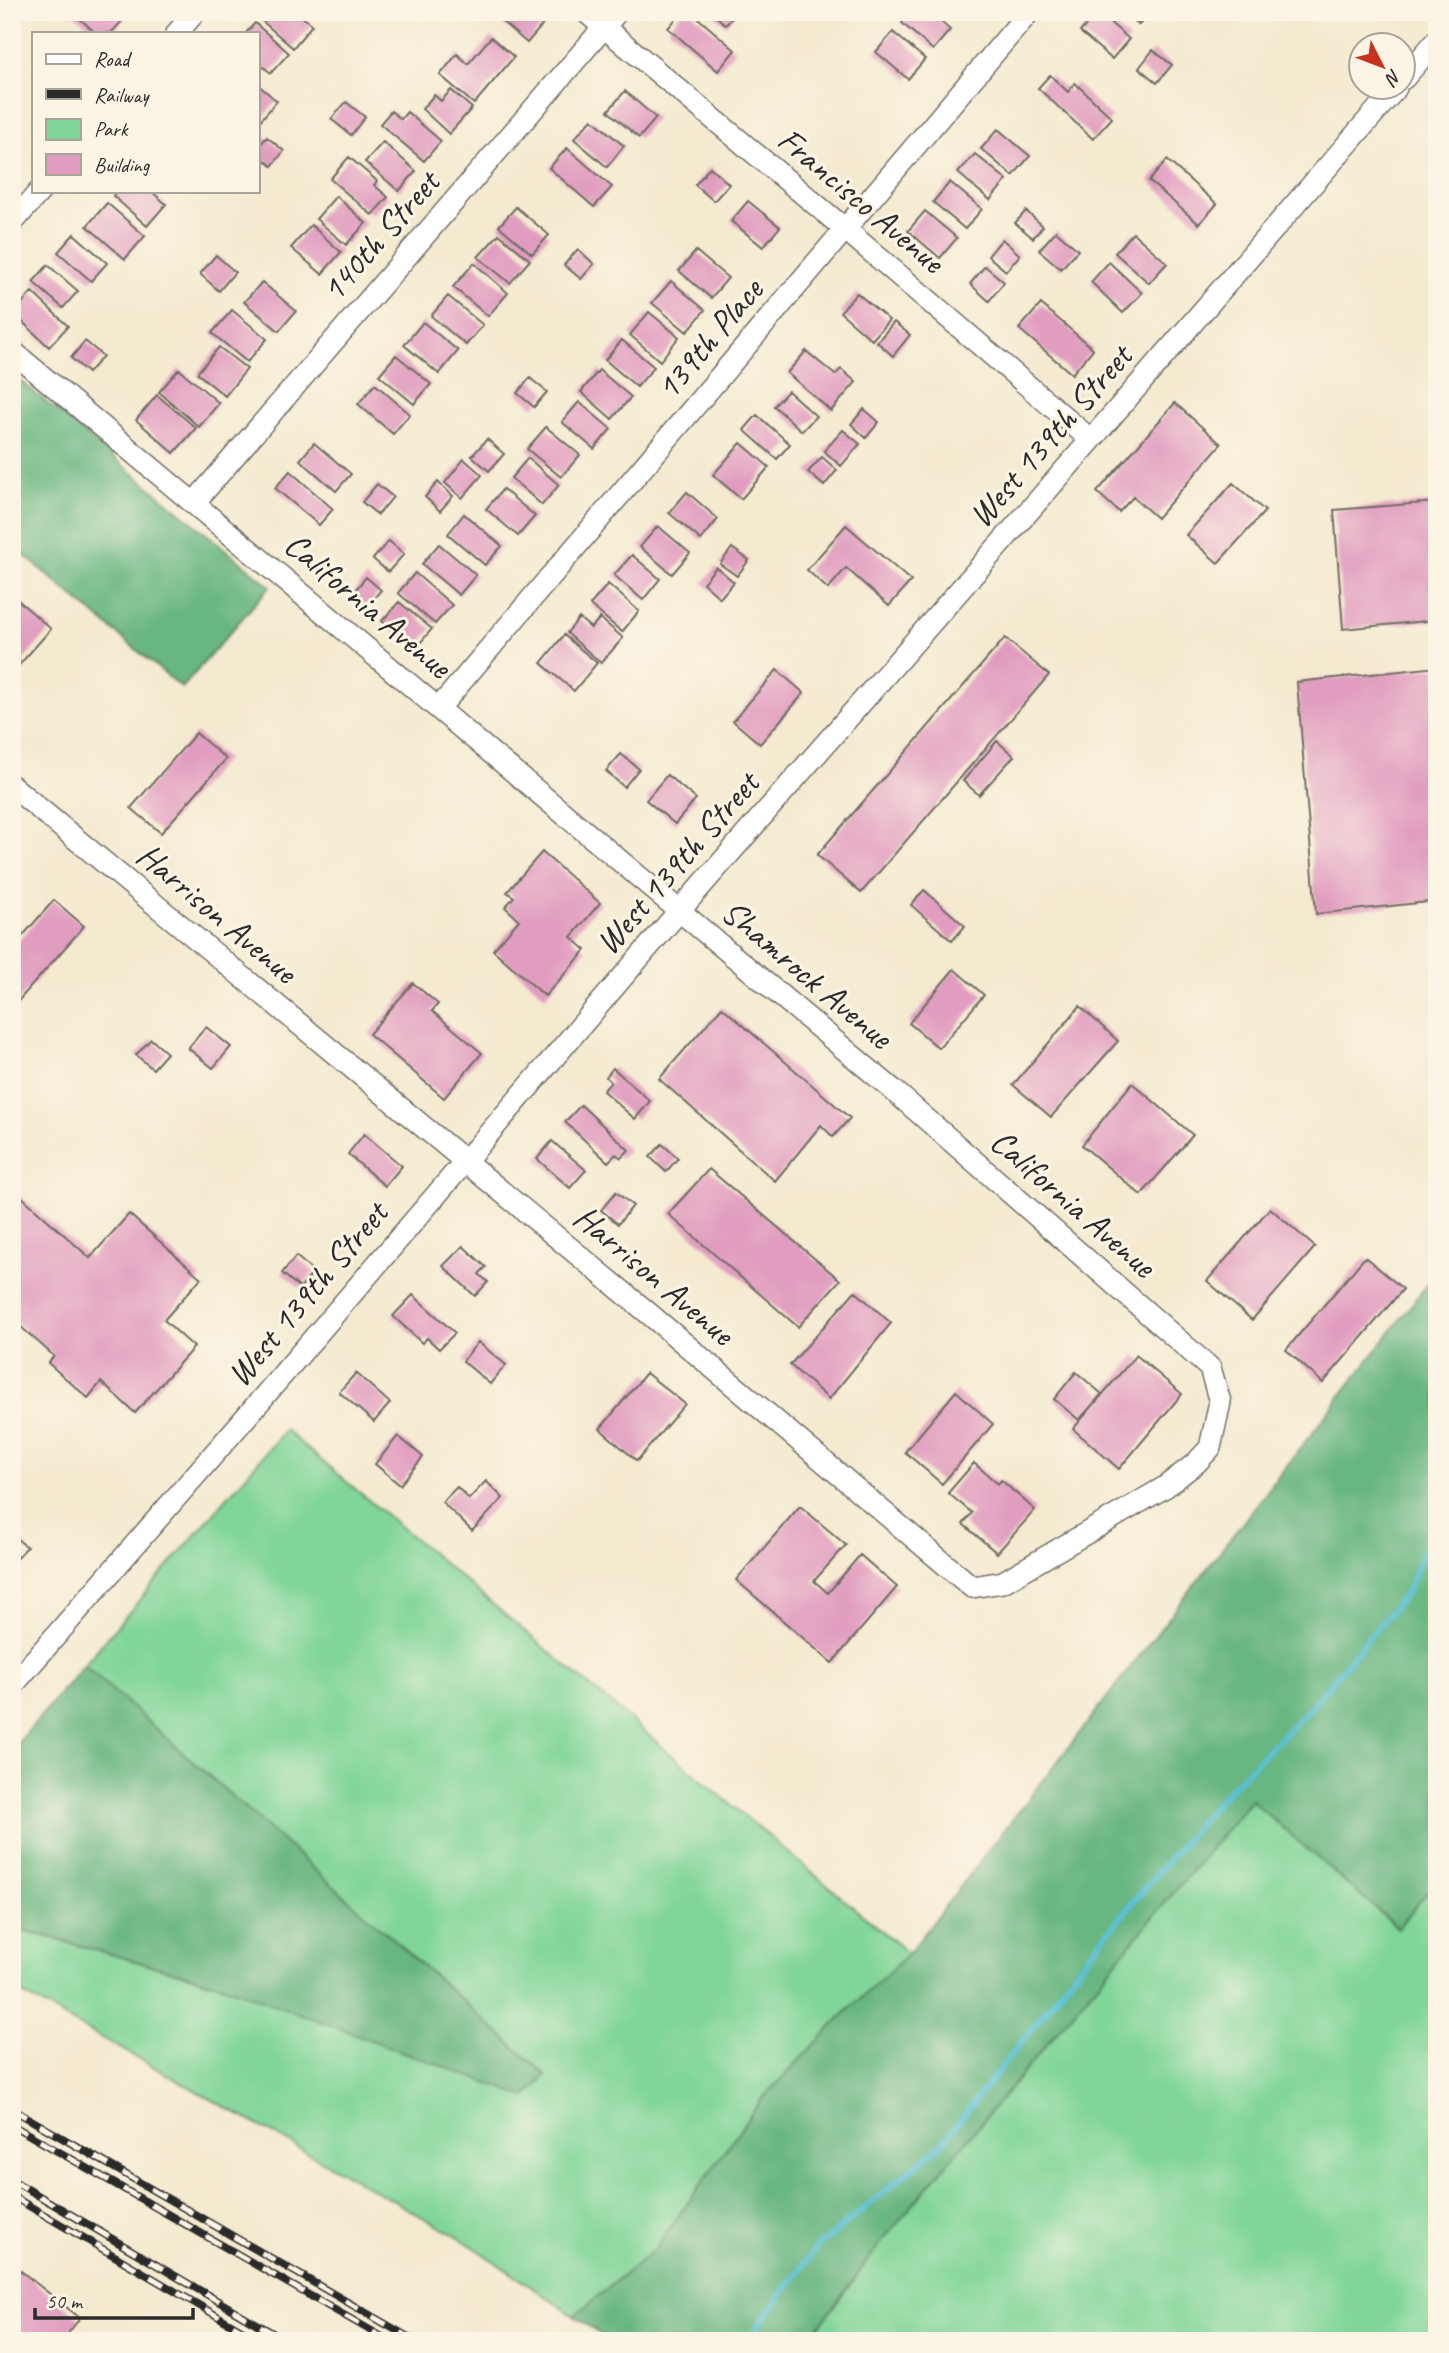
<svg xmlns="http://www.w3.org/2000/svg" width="1449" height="2353" viewBox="0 0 1449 2353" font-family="Caveat,sans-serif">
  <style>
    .green { fill: #80d598; stroke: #568062; stroke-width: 2 }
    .forest { fill: #68b680; stroke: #4a7056; stroke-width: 2 }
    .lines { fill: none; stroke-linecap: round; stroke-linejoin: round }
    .stream { stroke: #5ac0d7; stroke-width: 6 }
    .building { fill: #e19dbf }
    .street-casing { stroke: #716e65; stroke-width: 24 }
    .street { stroke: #fff; stroke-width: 21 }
    .rail-casing { stroke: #2b2b2b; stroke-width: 8 }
    .rail { stroke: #fcf5e5; stroke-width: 5; stroke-dasharray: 16; stroke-linecap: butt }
    .labels { text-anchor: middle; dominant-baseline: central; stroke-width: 6; stroke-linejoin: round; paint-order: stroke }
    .street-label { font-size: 35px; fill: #2b2b2b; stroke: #fcf5e5 }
  </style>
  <rect width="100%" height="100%" fill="#fcf5e5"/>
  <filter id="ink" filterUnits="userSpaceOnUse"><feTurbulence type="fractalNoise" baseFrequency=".0143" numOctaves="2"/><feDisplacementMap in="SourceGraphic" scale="14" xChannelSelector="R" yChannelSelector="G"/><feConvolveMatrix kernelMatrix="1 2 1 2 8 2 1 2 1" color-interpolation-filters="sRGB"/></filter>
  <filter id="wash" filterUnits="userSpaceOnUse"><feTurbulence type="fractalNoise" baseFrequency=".00686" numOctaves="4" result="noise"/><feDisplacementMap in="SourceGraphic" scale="28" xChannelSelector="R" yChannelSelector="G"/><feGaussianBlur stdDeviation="1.57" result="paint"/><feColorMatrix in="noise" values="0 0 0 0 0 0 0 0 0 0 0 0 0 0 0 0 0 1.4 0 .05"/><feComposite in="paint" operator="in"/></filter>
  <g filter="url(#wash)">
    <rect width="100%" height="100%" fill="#f4ead0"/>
    <path class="green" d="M285 1430 909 1954 843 2015 762 2099 655 2249 574 2316 460 2238 12 1988V1927L546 2075 84 1665Z
      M1251 1800 1398 1928 1437 1880V2341H808L884 2239Z"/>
    <path class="forest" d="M12 374 270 586 182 688 12 545Z
      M1437 1272V1880L1398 1928 1251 1800 884 2239 808 2341H610L574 2316 655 2249 762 2099 843 2015 909 1953Z
      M84 1665 546 2075 526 2097 216 1983 12 1927V1750Z"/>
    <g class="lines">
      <path class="stream" d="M747 2341 816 2248 940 2146 1097 1945 1219 1800 1310 1708 1408 1591 1437 1516"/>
    </g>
    <g id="blocks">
      <path class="building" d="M72 12H118L125 18 111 33H96Z
        M270 12H297L312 25 293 48 262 21Z
        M494 12H531L544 23 527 43 493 14Z
        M682 12H691L735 50 718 71 668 28Z
        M711 12H737L726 25Z
        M911 12H930L950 30 933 50 902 23Z
        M1098 12 1129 39 1112 59 1080 32Z
        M1124 12H1150L1139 25Z
        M255 23 289 53 271 73 257 62V33H246Z
        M893 32 925 59 908 79 876 52Z
        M491 37 514 57 474 104 440 75 457 54 468 64Z
        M1153 50 1172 65 1157 83 1139 68Z
        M1050 75 1068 92 1075 83 1112 118 1093 139 1038 88Z
        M257 84 277 101 259 122 257 120Z
        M451 90 472 108 449 134 422 109 434 95 441 101Z
        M625 91 656 118 639 138 608 111Z
        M346 102 365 117 351 135 331 119Z
        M391 111 401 119 407 112 441 141 424 161 380 124Z
        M592 119 624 146 607 167 574 139Z
        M998 129 1030 156 1013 176 981 149Z
        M267 137 284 151 272 166 257 153V148Z
        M383 142 416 171 399 191 365 162Z
        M567 148 612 187 594 207 549 168Z
        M975 154 1007 180 990 200 958 173Z
        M349 157 377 181 374 185 388 197 372 215 330 179Z
        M1167 160 1217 204 1199 224 1149 181Z
        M710 167 729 184 714 201 695 185Z
        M950 182 982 209 965 229 933 202Z
        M117 191H151L166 204 147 226 113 196Z
        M336 196 366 223 346 245 316 219Z
        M748 201 780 227 763 247 731 221Z
        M107 203 145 236 125 259 87 226Z
        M516 207 549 235 532 254 499 226Z
        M925 211 957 238 940 258 908 231Z
        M1026 211 1043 226 1033 238 1015 223Z
        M311 225 341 252 322 274 291 248Z
        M1056 231 1078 250 1061 269 1039 250Z
        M1133 233 1167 263 1149 283 1115 253Z
        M74 234 107 263 91 281 58 252Z
        M499 234 530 260 510 283 478 257Z
        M1002 239 1020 255 1006 271 988 256Z
        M578 249 594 264 581 279 564 265Z
        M696 251 728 278 711 298 679 271Z
        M216 255 235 272 219 291 200 274Z
        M1109 262 1142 293 1123 313 1091 282Z
        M474 263 508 293 488 316 453 287Z
        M48 265 78 291 63 308 33 282Z
        M985 266 1004 282 989 301 970 284Z
        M671 281 705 310 687 332 652 303Z
        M262 282 296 311 279 331 244 302Z
        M32 292 68 326 49 347 13 313Z
        M857 293 889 320 872 340 840 312Z
        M448 296 483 325 466 345 431 316Z
        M1041 304 1093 349 1072 374 1019 329Z
        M232 310 267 339 247 362 212 333Z
        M649 312 679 337 660 361 630 335Z
        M423 322 458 351 439 374 404 345Z
        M894 322 910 335 893 356 877 342Z
        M622 340 654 367 637 387 605 360Z
        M85 341 103 356 88 373 71 358Z
        M219 347 247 369 225 396 197 373Z
        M806 351 835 375 841 369 856 382 831 411 787 373Z
        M396 355 431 384 414 404 379 375Z
        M179 369 219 403 199 427 159 392Z
        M599 370 631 397 612 419 581 392Z
        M530 378 547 392 534 407 517 393Z
        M375 384 410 414 393 434 358 404Z
        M788 391 816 416 802 431 774 406Z
        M157 395 196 428 174 453 136 420Z
        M579 402 611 429 594 449 562 422Z
        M1175 403 1221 444 1157 518 1133 497 1119 512 1097 492Z
        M864 409 879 422 866 438 851 424Z
        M757 415 790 444 777 459 744 430Z
        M546 427 580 455 561 477 527 449Z
        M843 430 860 444 841 466 824 451Z
        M487 439 504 454 489 471 472 456Z
        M314 443 351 474 336 491 300 460Z
        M741 443 769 467 741 499 713 475Z
        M822 457 837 470 824 486 808 472Z
        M528 458 559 485 542 505 511 478Z
        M464 459 482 475 462 498 445 483Z
        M290 471 333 509 319 525 275 488Z
        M438 482 453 496 440 511 425 497Z
        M1233 483 1265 511 1218 563 1186 535Z
        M377 484 393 497 378 515 362 502Z
        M503 489 535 516 518 536 486 509Z
        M687 492 718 519 701 540 669 513Z
        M1437 502V620L1343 629 1334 510Z
        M464 514 502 546 485 565 448 534Z
        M846 525 911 581 889 606 846 568 828 589 807 570Z
        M658 526 690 553 672 574 640 547Z
        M389 541 404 554 388 572 373 559Z
        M439 544 476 575 459 595 422 564Z
        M732 548 749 560 737 576 720 564Z
        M632 555 660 579 643 600 614 575Z
        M716 567 734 582 720 598 703 583Z
        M415 573 452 605 435 624 398 593Z
        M366 577 381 590 367 607 352 594Z
        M608 584 639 611 622 632 590 605Z
        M12 595 51 629 12 673Z
        M399 602 432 629 415 649 382 621Z
        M579 618 591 628 600 618 623 638 601 663 567 633Z
        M564 635 597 663 574 691 541 663Z
        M1005 638 1049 675 861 893 817 855Z
        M1437 667V901L1316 914 1297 682Z
        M777 670 804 693 760 744 733 721Z
        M196 733 226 759 161 833 131 808Z
        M997 741 1014 756 979 795 963 781Z
        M621 754 639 769 624 787 606 771Z
        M667 775 696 799 675 824 646 800Z
        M542 852 600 903 571 937 586 950 545 996 493 950 519 920 505 907 514 897 507 892Z
        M924 890 965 926 952 941 911 905Z
        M54 900 84 926 12 1008V948Z
        M954 969 984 995 939 1048 909 1023Z
        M413 983 438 1004 432 1011 482 1053 444 1098 369 1034Z
        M1080 1006 1118 1041 1051 1117 1013 1085Z
        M722 1007 850 1118 833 1137 821 1125 775 1181 659 1079Z
        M206 1027 231 1047 213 1068 188 1048Z
        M151 1039 167 1053 153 1069 136 1055Z
        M613 1068 650 1101 635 1119 603 1091 611 1082 606 1077Z
        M1132 1083 1193 1135 1141 1195 1082 1145Z
        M581 1105 629 1150 621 1158 616 1154 608 1162 565 1122Z
        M364 1134 402 1166 385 1186 348 1154Z
        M552 1141 586 1170 570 1188 537 1159Z
        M662 1144 678 1158 666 1172 650 1157Z
        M709 1169 840 1280 798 1327 668 1214Z
        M12 1188 90 1258 129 1214 201 1278 164 1320 194 1347 135 1413 101 1382 88 1398 48 1363 54 1356 12 1319Z
        M616 1192 633 1206 618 1224 601 1210Z
        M1270 1208 1315 1247 1252 1320 1207 1281Z
        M463 1246 486 1267 479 1274 488 1282 475 1296 443 1266Z
        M296 1256 314 1272 300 1288 282 1273Z
        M1365 1257 1403 1289 1323 1383 1286 1350Z
        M855 1291 891 1323 829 1399 790 1365Z
        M413 1295 455 1333 439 1349 427 1338 422 1343 393 1316Z
        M478 1342 506 1365 490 1384 463 1361Z
        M1136 1355 1182 1394 1119 1469 1073 1429Z
        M1076 1372 1102 1394 1079 1420 1054 1399Z
        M356 1373 390 1403 374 1422 339 1392Z
        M646 1373 685 1404 637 1461 600 1429Z
        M956 1391 993 1424 942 1484 905 1452Z
        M398 1436 423 1457 400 1485 375 1464Z
        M974 1463 998 1484 1001 1480 1035 1510 997 1553 963 1524 972 1513 948 1493Z
        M486 1481 503 1498 472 1531 442 1502 457 1487 469 1499Z
        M800 1506 846 1545 814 1581 828 1593 860 1555 897 1587 832 1663 736 1580Z
        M12 1535 27 1547 12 1563Z
        M12 2264 80 2318 62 2341H12Z"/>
    </g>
  </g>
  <g filter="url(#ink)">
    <use href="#blocks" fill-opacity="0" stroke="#716e65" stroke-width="2"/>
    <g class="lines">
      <g class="street-casing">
        <path id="street" d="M586 12 845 229 1091 440
          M177 33 195 12
          M1404 78 1437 40
          M12 223 40 191
          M12 351 892 1089 1210 1368 1220 1402 1210 1448 1196 1463 1165 1487 1003 1582 972 1587 647 1312 12 786
          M194 503 617 12
          M439 708 1029 12
          M12 1686 260 1401 680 910 1091 440 1396 88"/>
      </g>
      <use href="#street" class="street"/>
      <g class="rail-casing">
        <path id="rail" d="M12 2109 415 2341
          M12 2125 389 2341
          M12 2180 286 2341
          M12 2196 260 2341"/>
      </g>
      <use href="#rail" class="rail"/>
    </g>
  </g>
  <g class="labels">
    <g class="street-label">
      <text transform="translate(861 200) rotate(40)">Francisco Avenue</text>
      <text transform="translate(380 236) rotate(-49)">140th Street</text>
      <text transform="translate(709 339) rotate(-50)">139th Place</text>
      <text transform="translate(1050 436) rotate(-49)">West 139th Street</text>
      <text transform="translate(368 605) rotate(40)">California Avenue</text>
      <text transform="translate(677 863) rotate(-49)">West 139th Street</text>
      <text transform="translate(217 913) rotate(40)">Harrison Avenue</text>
      <text transform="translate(807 974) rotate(40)">Shamrock Avenue</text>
      <text transform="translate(1073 1203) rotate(41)">California Avenue</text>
      <text transform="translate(654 1275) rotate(40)">Harrison Avenue</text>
      <text transform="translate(307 1294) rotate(-50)">West 139th Street</text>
    </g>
  </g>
  <rect width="1449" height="2353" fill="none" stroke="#fcf5e5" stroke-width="42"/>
  <rect x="32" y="32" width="228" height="161" fill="#fcf5e5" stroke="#a8a49b" stroke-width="2"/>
  <rect x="46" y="54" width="35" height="10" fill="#ffffff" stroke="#a8a49b" stroke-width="2"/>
  <text x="94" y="66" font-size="21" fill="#2b2b2b">Road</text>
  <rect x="46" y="89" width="35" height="10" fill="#2b2b2b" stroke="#a8a49b" stroke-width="2"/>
  <text x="94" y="102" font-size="21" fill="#2b2b2b">Railway</text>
  <rect x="46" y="119" width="35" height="21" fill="#80d598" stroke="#a8a49b" stroke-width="2"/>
  <text x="94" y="136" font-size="21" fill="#2b2b2b">Park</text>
  <rect x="46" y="154" width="35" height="21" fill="#e19dbf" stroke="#a8a49b" stroke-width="2"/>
  <text x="94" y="172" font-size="21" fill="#2b2b2b">Building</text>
  <g transform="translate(1382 66) rotate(132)"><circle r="33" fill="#fcf5e5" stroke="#a8a49b" stroke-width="2"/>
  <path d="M0-5L12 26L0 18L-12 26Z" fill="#c8321e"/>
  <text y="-10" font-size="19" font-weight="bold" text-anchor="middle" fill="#2b2b2b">N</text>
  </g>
  <path d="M35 2308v10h158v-10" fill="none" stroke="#2b2b2b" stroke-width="3.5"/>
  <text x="46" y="2308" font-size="21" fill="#2b2b2b" stroke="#fcf5e5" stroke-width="5" paint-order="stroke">50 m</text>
</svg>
